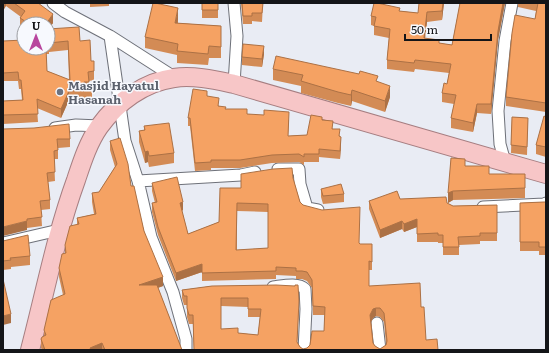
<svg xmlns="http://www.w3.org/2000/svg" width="549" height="353" viewBox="0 0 549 353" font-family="Literata,serif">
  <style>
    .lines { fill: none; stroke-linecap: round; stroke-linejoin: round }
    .minor-casing { stroke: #6e7179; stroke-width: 13 }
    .trunk-casing { stroke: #a67e81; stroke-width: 20 }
    .minor { stroke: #fff; stroke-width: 11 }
    .trunk { stroke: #f7c6c7; stroke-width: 18 }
    .wall { fill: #d38b55; fill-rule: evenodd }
    .shaded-wall { fill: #ac7145 }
    .building { fill: #f5a263; stroke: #ac7145; fill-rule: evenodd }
    .worship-dot { fill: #6b7280; stroke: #f7f9fe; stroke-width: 1.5 }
    .labels { text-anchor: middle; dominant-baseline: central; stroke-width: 3; stroke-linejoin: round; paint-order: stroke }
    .worship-label { font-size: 12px; font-weight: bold; fill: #5b616d; stroke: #f7f9fe; text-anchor: start }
  </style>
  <rect width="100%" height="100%" fill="#e9ecf4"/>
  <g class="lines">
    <g class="minor-casing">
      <path id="minor" d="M53 3 65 12 110 36 174 77
        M110 36 125 141 138 181 151 237 173 292 186 339V350
        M234 84 237 36 234 3
        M55 128 76 125 100 126
        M505 162 500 144 498 111 505 41 512 3
        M278 169H299L300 184 307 208 318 210
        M138 181 241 175 255 172
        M483 207 544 204 546 203
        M3 243 59 230
        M273 287C282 286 298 282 305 289L306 309 304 350
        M377 323 380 350"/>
    </g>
    <g class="trunk-casing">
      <path id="trunk" d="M30 350C45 293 56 235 76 180 82 162 88 143 99 127 117 102 144 82 174 78 193 75 215 80 234 84L546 174"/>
    </g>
    <use href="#minor" class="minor"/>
    <use href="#trunk" class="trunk"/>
  </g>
  <path class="wall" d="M3 3H38L53 23 49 29 80 41 91 61H94V80L89 81V88L92 90V99L69 100 61 118 37 108 38 122 3 124V101L22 100 21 89H19L18 81H3V41L24 48H48V24H24V29L20 26V18L21 17 6 6ZM68 50 69 80 47 71 46 54H49V52Z
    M90 3H109V6L90 7Z
    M202 3H218V18H202Z
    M241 3H263L262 22 252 21V24H243Z
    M444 3 442 20 427 22 425 38 439 43 452 45 460 3H505L498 40 491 114 477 113 473 132 451 128V118L454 104 442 102V93L447 84 449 73 415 69 414 72 387 69V60L389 38 374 35V26L371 25V16L400 11 418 13Z
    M518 3H546V112L506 106V97L535 19 536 11 518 7Z
    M178 20V23L221 26V58H209L208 65 177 63V55L145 48V37Z
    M264 54 262 67 242 65V57Z
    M273 69 378 82 390 97 385 112 352 101 351 106 338 103 301 93V86L273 80Z
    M207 96 219 106 226 109 247 114 289 120 288 136 307 135 322 120 333 129 340 136 341 145 340 159 319 157V162H304V165L299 162 272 163 240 168H211V170L195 171 190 126H188V118Z
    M512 117 528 118 527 155 511 153Z
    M546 117V157L536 154V145Z
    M144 126 174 153V163L149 167 148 162 145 163 139 142V131L144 130Z
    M3 129 70 139V147L58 148V159H54L55 181 48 182 50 200V209L41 210 42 226 27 228V230Z
    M110 141 131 186 144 231 163 286 158 288 182 350H42L41 348V339L44 336V330L63 295 59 277V268L65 254V245L77 224V218L94 214 92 202V193L99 192 115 167 110 150Z
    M451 158 465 166 489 174H525V198L453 200 448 203Z
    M293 178 300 202 303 205 360 244H372V270H369V286L421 307 426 340 438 350H194L193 324H189L187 317V305H184L182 298V290L212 286 299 309 297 342 300 347 303 349 307 348 324 331 325 315H313L312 288 307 281 302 279H296V276L276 275V279L202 281V272L176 281 158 235 152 212V203H155L152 191V183L183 210 182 211 188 234 219 222 241 188ZM237 211 268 212V248L237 250ZM221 306 248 307V317H260L258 335 238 333 221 329ZM376 316 380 317 384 322 386 344V345L380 349 375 346 373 343 371 322 373 318Z
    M321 189 344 194V202L323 204 321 197Z
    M400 199 447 203 453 206 497 205V241H480V244L459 245V255H443V243H438V242H417V227L404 232 402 229 380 238 369 209V201Z
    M544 202H546V255H539V251H520V203Z
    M3 241 30 256V265L11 267V269L3 270Z"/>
  <path class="shaded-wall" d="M3 3H6V6L3 11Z
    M443 3H444L442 20V11Z
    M503 3H505L498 40 491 114V104L498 31Z
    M178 8V20L175 35V23Z
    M427 12V22L424 47V38Z
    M53 14V23L48 30V24H46Z
    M264 46V54L262 67V59Z
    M390 86V97L385 112V101Z
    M352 90V101L351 106V95Z
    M69 91V100L61 118V109Z
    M477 104V113L473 132V123Z
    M341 137V145L340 159V151Z
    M148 151V162L145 163V152Z
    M453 191V200L448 203V193Z
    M183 202V210L180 211V203Z
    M417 219V227L404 232V224Z
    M27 221V230L3 236V227Z
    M402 221V229L380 238V230Z
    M202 264V272L176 281V273Z
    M163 277V286L139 294V285Z
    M376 308V316L373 318 370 323V315L373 309Z
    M11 314V323L3 325V316Z
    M102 343V350H90V348Z"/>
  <path class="building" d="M14 3H38L53 14 46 24H28V23L20 18 25 11Z
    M153 3H155L178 8 175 23 221 26V47L209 46 208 54 177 51 178 44 145 37Z
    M202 3H218V10H202Z
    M242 3H263L262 13H252V16H243Z
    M374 3H377L400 8 399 11 418 13 419 3H443L442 11 427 12 424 38 439 40V43L452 45 460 3H503L498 31 491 104H477L473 123 451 118 456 95 442 93 444 83 447 84 451 64 415 60 414 63 387 60 390 29 374 26 376 17 371 16Z
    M538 3H546V103L506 97 512 33 515 15 535 19Z
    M79 27 80 41 90 40 91 61H94V71L88 72 89 82H84V86L92 90 69 91 61 109 37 99 38 114 3 115V101L23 100 21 80H19L18 72 3 73V41L24 40V48H46L47 71 70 80 68 41 49 43V45H48V29Z
    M243 44 264 46 262 59 242 57Z
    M276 56 359 74 360 71 378 76 376 81 390 86 385 101 352 90 351 95 338 92 301 81 303 75 273 69Z
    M193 89 207 91V96L219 98 218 106 226 107 225 109H247V114L264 115V110L289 112 288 136 307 135 311 115 322 117V120L333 121 332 129H340L339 136 341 137 340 151 319 149V154H304V157L299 154 272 155 240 160H211V162L195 163 190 118H188Z
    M544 116 546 117V147L536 145Z
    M512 117 528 118 527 147 511 145Z
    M169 123 174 153 149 156 148 151 145 152 139 131 145 130 144 126Z
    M69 124 70 139H57L58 150 54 151 55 172 47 173 50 200 40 201 42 217 27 219V221L3 227V129L34 128Z
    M120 138 128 164 131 186H134L144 231 163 277 139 285H157L182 350H105L102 343 90 348 91 350H45L41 339 42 337 46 335 44 330 51 300 65 294 59 268 62 254 66 253 65 245 70 226 79 224 77 218 96 214 92 193 99 192 117 164 110 141Z
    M451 158 465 159V166H489V174H525V188L453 191 448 193Z
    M292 168 293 178 300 202 303 205 322 210 360 207 359 243 360 244H372V262L369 261V286L420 283 421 307H424L426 340 437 339 438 350H194L193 315H189L187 308V296H184L182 290 212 286 276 285 295 286V285H298L299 301 297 342 300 347 303 349 307 348 310 345 312 331H324L325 307 313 306 312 280 307 272 302 271H296V268L276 267V271L202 273V264L176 273 158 227 152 203 157 202 152 183 177 177 183 202 180 203 188 234 219 222 220 188H241V174L273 169ZM237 203 268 204V248L236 250ZM221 298H248V309H261L258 335 238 333V328L221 329ZM376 308H380L384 313 387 341 386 345 380 349 375 346 373 343 370 315 373 309Z
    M341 184 344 194 323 196 321 189Z
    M397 191 400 199 446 197 447 203 453 206 497 205V233H480V236L458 237 459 247H443V235H438V233L417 234V219L404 224 402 221 380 230 369 201Z
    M544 202H546V247H539V242H520V203Z
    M28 235 30 256 10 258 11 260 3 261V241Z
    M3 279 11 314 3 316Z"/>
  <circle class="worship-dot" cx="60" cy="92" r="4"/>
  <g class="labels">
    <g class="worship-label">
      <text x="68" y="85">Masjid Hayatul<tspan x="68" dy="14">Hasanah</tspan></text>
    </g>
  </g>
  <rect width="549" height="353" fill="none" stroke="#141518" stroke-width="8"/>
  <g transform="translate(36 36)"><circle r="19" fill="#f7f9fe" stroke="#9c9ea2"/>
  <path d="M0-3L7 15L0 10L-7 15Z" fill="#b8459e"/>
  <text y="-6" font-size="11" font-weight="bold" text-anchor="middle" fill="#141518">U</text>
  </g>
  <path d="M405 34v6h86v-6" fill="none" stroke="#141518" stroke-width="2"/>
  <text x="411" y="34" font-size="12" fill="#141518" stroke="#f7f9fe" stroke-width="3" paint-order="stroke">50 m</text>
</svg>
